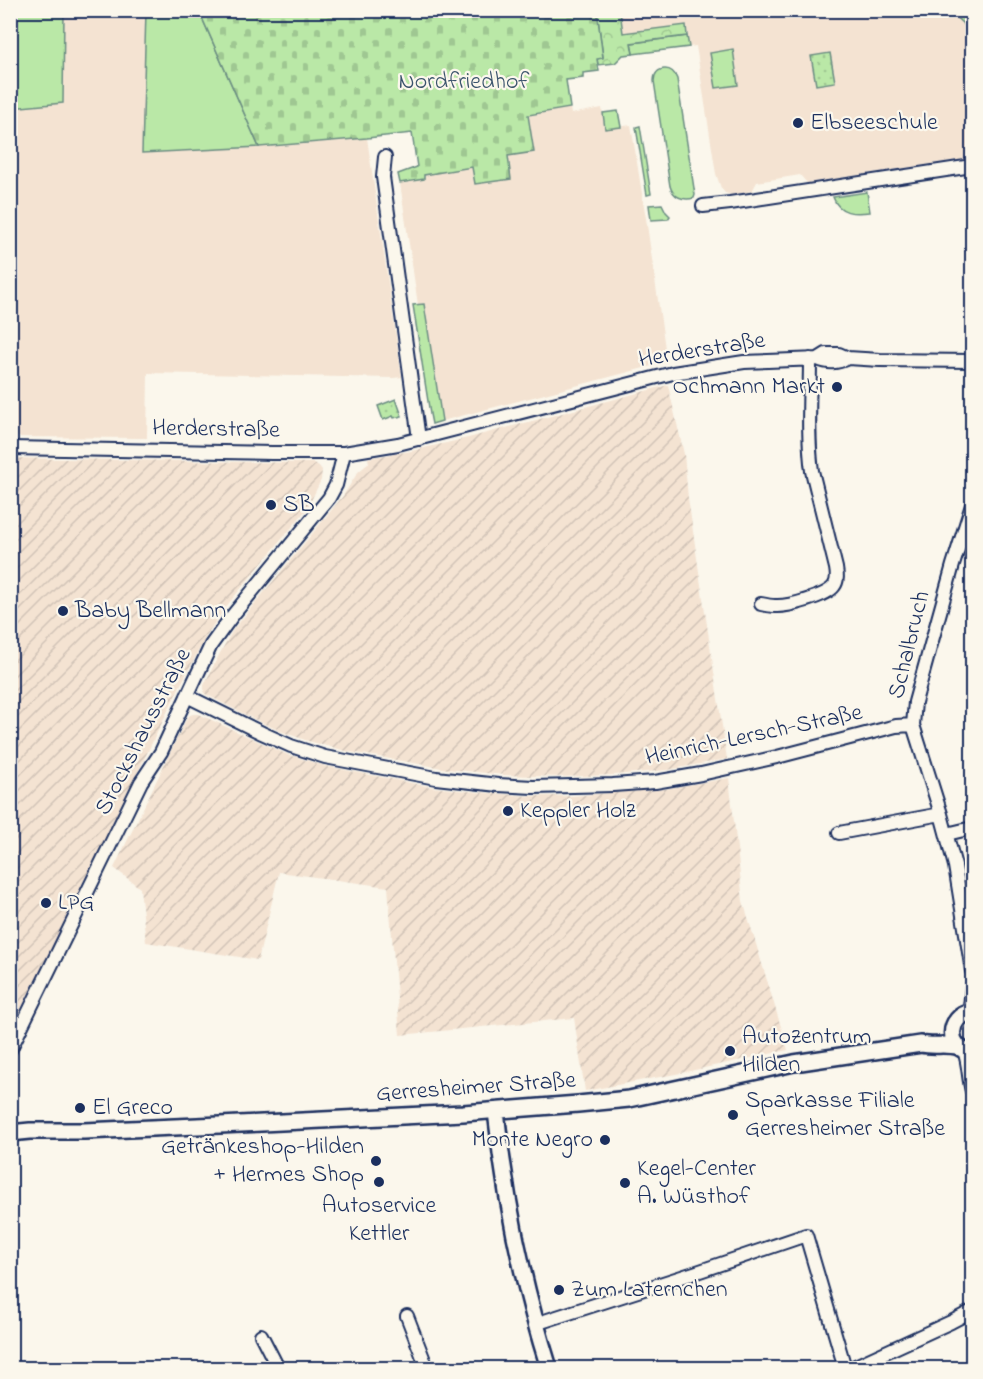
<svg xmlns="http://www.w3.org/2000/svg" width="983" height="1379" viewBox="0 0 983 1379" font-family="'Indie Flower',sans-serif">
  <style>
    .built { fill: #f4e3d2 }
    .industrial { fill: url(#industrial-furrows) }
    .grass { fill: #bae8a7; stroke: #6a8c82; stroke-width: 1.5 }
    .forest { fill: url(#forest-crowns); stroke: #6a8c82; stroke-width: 1.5 }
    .cemetery { fill: url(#cemetery-stones); stroke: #6a8c82; stroke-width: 1.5 }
    .park { fill: url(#park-dots); stroke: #6a8c82; stroke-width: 1.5 }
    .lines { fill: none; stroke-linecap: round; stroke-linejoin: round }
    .minor-casing { stroke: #1b2f5e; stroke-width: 16 }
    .tertiary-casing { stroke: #1b2f5e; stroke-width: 20 }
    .minor { stroke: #fbf7ec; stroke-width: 12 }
    .tertiary { stroke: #fbf7ec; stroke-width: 15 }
    .poi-dot { fill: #1b2f5e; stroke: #fbf7ec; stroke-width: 2 }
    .labels { text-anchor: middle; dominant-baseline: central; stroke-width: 4.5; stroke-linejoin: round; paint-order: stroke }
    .park-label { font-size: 24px; fill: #3b546d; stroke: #fbf7ec }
    .poi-label { font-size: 24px; fill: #1b2f5e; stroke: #fbf7ec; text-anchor: start }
    .street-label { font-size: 24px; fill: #1b2f5e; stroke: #fbf7ec }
  </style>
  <defs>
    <pattern id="industrial-furrows" width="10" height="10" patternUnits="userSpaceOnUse" patternTransform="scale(1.5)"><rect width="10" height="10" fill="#f4e3d2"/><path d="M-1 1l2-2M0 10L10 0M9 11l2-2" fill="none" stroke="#d1c3b7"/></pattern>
    <pattern id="forest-crowns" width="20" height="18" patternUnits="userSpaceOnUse" patternTransform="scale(1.5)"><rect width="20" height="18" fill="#bae8a7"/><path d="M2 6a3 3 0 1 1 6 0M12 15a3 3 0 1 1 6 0" fill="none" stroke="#9fc792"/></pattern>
    <pattern id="cemetery-stones" width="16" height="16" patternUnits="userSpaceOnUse" patternTransform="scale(1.5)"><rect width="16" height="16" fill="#bae8a7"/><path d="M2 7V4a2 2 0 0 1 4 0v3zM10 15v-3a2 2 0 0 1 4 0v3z" fill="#9fc792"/></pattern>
    <pattern id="park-dots" width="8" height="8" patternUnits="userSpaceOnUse" patternTransform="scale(1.5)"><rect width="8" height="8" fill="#bae8a7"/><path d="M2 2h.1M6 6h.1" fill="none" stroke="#9fc792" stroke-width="1.8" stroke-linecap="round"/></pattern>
  </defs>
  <rect width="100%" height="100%" fill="#fbf7ec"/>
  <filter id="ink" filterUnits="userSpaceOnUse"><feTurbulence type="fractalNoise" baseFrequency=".0167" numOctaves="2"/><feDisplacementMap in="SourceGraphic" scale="12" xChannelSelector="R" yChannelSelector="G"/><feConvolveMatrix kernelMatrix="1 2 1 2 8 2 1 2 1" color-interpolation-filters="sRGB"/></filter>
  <g filter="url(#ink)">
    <path class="built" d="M11 11H199L259 147 367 138 402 377 393 378 148 373 147 438 11 437Z
      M620 11H949L972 32V158L807 183 800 175 757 182 752 191 731 195 725 193 721 188 716 174 696 46 689 47 686 26 623 33Z
      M570 108 571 114 602 108 605 129 631 125 647 225 667 362 442 421 424 304 418 305 400 183 424 179 423 175 472 167 511 179 507 156 533 152 528 115Z"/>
    <path class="industrial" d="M668 385 684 454 688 498 727 759 668 770 615 775 559 777 504 775 448 769 350 752 308 741 280 731 254 719 207 695 204 693V685L220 653 233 630 343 496 358 472 369 463 368 458 411 451 468 438Z
      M11 458 314 463 319 466 322 470 321 480 307 509 229 603 209 631 180 686 11 1030Z
      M193 714H198L205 717 286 754 325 766 432 787 477 792 528 796H571L665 789 729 778 743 901 788 1050 676 1074 585 1091 574 1018 400 1035 388 887 279 872 258 960 146 942 140 888 114 868 187 718 190 715Z"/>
    <path class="grass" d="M11 10 64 11 63 103 11 108Z
      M146 11H199L259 147 142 153Z
      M687 36 689 47 633 54 631 43Z
      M733 49 738 85 716 88 710 53Z
      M665 69C672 69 675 73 677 79L695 195 694 198C683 201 673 197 670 186L654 81C654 74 658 69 665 69Z
      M618 111 621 127 605 129 603 113Z
      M640 126 651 194 647 195 636 127Z
      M867 192 870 212C854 214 839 214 833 197Z
      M662 204 666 212 670 216 668 219 651 220 649 205Z
      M424 304 442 421 432 424 430 414 413 305Z"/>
    <path class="forest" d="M597 11H620L623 33 686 25 687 36 631 43 633 54 623 55 615 63 598 65 597 59 603 57Z"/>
    <path class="cemetery" d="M199 11H597L603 58 597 59 599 71 583 73V78L566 80 570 108 528 115 534 152 508 156 511 179 475 184 472 167 424 175V179L400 183 398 174 417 167 412 133 367 138 259 147Z"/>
    <path class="park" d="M949 11H972V32Z
      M830 53 835 82 816 85 811 56Z
      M396 399 402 416 394 418 393 416 383 420 378 406Z"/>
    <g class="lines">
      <g class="minor-casing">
        <path id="minor" d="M385 157 383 177 419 439
          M703 206 730 203 972 166
          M818 359 826 354H839L848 358 880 360 972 361
          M10 448 272 453H344L398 444 673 373 744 362 818 359C829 364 837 363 848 358
          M972 505 953 565 915 702 913 725 941 814 955 866 972 971
          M761 604C766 605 771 606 775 606 787 607 827 596 834 586 838 581 837 574 836 568L812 471C807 434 810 396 810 359
          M187 696 262 733 291 746 325 757 436 778 498 785 533 787 613 785 655 782 701 774 777 757 896 726 913 725
          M839 833 941 814
          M947 834 972 828
          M967 1013 970 1007 972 986
          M10 1050 141 782 161 752 211 645 232 616 329 498 336 485 344 453
          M964 1051C969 1063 968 1078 972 1091
          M407 1316 427 1368
          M535 1324 694 1273 806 1235 845 1368
          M261 1335 278 1368
          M851 1368 951 1322 972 1311"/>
      </g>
      <g class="tertiary-casing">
        <path id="tertiary" d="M972 1012C946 1016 946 1050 972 1052
          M496 1111C505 1199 523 1285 549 1368
          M10 1133 30 1131H84L220 1125 463 1113 578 1104 629 1099 794 1063 921 1044C934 1047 947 1043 959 1047"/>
      </g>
      <use href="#minor" class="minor"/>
      <use href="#tertiary" class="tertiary"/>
    </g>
  </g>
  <g class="poi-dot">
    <circle cx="798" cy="123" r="6"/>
    <circle cx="837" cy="387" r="6"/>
    <circle cx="271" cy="505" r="6"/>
    <circle cx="63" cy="611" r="6"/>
    <circle cx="508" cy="811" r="6"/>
    <circle cx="46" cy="903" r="6"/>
    <circle cx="730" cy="1051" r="6"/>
    <circle cx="80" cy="1108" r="6"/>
    <circle cx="733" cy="1115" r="6"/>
    <circle cx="605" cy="1140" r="6"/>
    <circle cx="376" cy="1161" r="6"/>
    <circle cx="379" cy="1182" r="6"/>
    <circle cx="625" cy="1183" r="6"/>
    <circle cx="559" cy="1290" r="6"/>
  </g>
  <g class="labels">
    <g class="park-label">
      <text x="464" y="82">Nordfriedhof</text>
    </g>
    <g class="poi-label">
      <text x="810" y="123">Elbseeschule</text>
      <text x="825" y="387" text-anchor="end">Ochmann Markt</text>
      <text x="283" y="505">SB</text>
      <text x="75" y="611">Baby Bellmann</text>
      <text x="520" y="811">Keppler Holz</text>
      <text x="58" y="903">LPG</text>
      <text x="742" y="1037">Autozentrum<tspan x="742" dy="28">Hilden</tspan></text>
      <text x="745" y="1101">Sparkasse Filiale<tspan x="745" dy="28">Gerresheimer Straße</tspan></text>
      <text x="92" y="1108">El Greco</text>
      <text x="593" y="1140" text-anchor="end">Monte Negro</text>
      <text x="364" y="1147" text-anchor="end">Getränkeshop-Hilden<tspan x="364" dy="28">+ Hermes Shop</tspan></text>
      <text x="637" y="1169">Kegel-Center<tspan x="637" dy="28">A. Wüsthof</tspan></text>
      <text x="379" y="1206" text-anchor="middle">Autoservice<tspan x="379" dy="28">Kettler</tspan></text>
      <text x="571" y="1290">Zum Laternchen</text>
    </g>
    <g class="street-label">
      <text transform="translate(702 351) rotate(-9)">Herderstraße</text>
      <text transform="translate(216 430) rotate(1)">Herderstraße</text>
      <text transform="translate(910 645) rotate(-76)">Schalbruch</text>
      <text transform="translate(144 732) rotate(-63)">Stockshausstraße</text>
      <text transform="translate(754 736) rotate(-12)">Heinrich-Lersch-Straße</text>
      <text transform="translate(476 1088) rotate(-4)">Gerresheimer Straße</text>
    </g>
  </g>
  <rect width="983" height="1379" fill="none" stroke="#fbf7ec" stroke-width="36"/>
  <rect x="18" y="18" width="947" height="1343" fill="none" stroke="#1b2f5e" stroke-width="2" filter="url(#ink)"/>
</svg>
